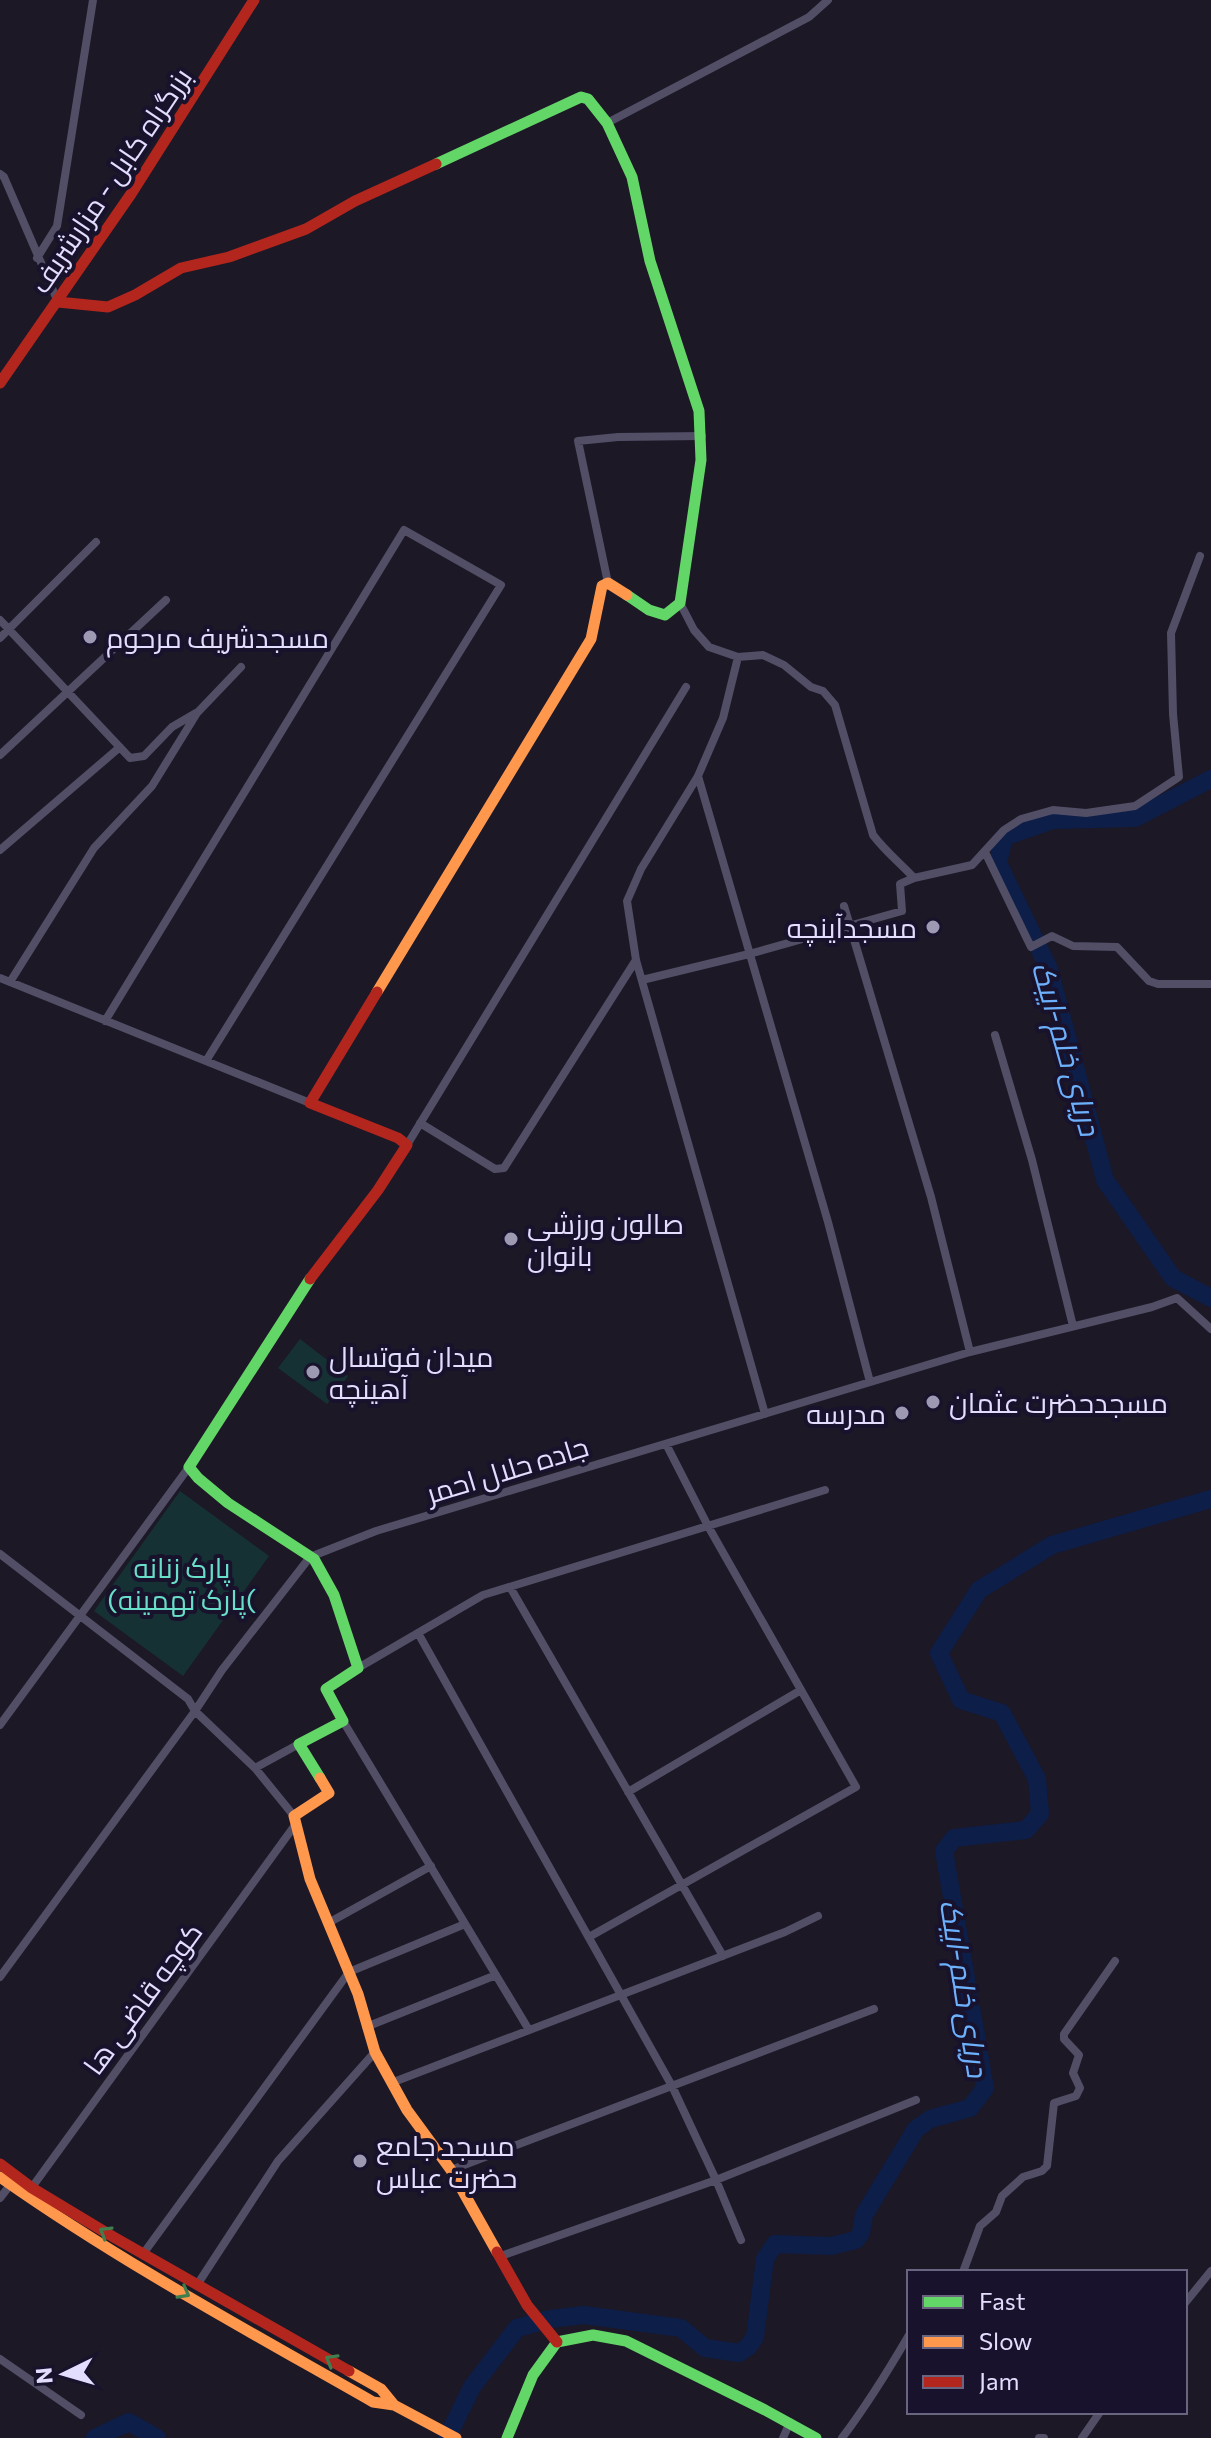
<svg xmlns="http://www.w3.org/2000/svg" width="1211" height="2438" viewBox="0 0 1211 2438" font-family="Commissioner,Cairo,sans-serif">
  <style>
    .green { fill: #163134 }
    .lines { fill: none; stroke-linecap: round; stroke-linejoin: round }
    .river { stroke: #0d1e48; stroke-width: 18 }
    .street { stroke: #514e66; stroke-width: 8 }
    .fast { stroke: #63d668; stroke-width: 11 }
    .slow { stroke: #ff974d; stroke-width: 11 }
    .jam { stroke: #b3261e; stroke-width: 11 }
    .oneway { stroke: #417e4d }
    .poi-dot { fill: #9d99b2; stroke: #18122c; stroke-width: 3 }
    .labels { text-anchor: middle; dominant-baseline: central; stroke-width: 8; stroke-linejoin: round; paint-order: stroke }
    .street-label { font-size: 28px; fill: #e3defe; stroke: #18122c }
    .poi-label { font-size: 28px; fill: #e3defe; stroke: #18122c; text-anchor: start }
    .park-label { font-size: 28px; fill: #68e0c9; stroke: #18122c }
    .water-label { font-size: 30px; font-style: italic; fill: #6db1fd; stroke: #18122c }
  </style>
  <rect width="100%" height="100%" fill="#1c1826"/>
  <path class="green" d="M300 1339 348 1376 327 1404 278 1368Z
    M180 1491 269 1556 183 1676 94 1611Z"/>
  <g class="lines">
    <path class="river" d="M1211 779 1135 818 1053 820 1004 837 998 863 1049 969 1105 1180 1173 1278 1211 1298
      M95 2438 129 2422 157 2438
      M447 2438 472 2387 517 2328 550 2319 584 2315 681 2328 705 2348 739 2353 748 2347 755 2337 765 2259 775 2244 831 2246 856 2240 861 2233 864 2215 916 2129 930 2119 970 2108 985 2088 944 1851 954 1838 1026 1830 1040 1814 1037 1779 1002 1713 961 1700 939 1653 979 1590 1052 1545 1211 1499"/>
    <path class="street" d="M607 123 809 17 828 0
      M0 174 4 177 58 302
      M37 258 57 226 93 0
      M608 583 578 441 618 437 702 436
      M680 603 694 630 709 647 738 657 763 655 784 665 811 687 823 691 835 705 873 835C885 851 900 863 914 878
      M0 620 130 758 144 756 172 727 196 713
      M0 638 96 542
      M738 657 723 718 698 776 641 869 627 901 636 960 765 1414
      M0 755 166 600
      M698 776 828 1222 870 1382
      M0 850 120 747
      M985 852 1031 947 1052 936 1073 946 1117 947 1149 981 1158 984H1211
      M844 906 931 1197 970 1352
      M0 978 310 1103
      M642 980 749 954 902 911 900 884 914 878 972 865 1004 830 1021 819 1053 810 1086 813 1135 806 1179 777 1173 714 1171 633 1200 556
      M10 982 94 848 152 786 197 713 241 667
      M105 1021 404 530 501 585 206 1061
      M995 1035 1032 1160 1073 1326
      M420 1123 495 1169 504 1168 636 960
      M407 1145 686 687
      M0 1554 188 1699 195 1711 255 1768 294 1816
      M510 1587 723 1956
      M418 1633 672 2086 716 2180 741 2240
      M358 1668 483 1595 825 1490
      M343 1721 529 2030
      M0 1725 189 1467
      M255 1768 299 1744
      M628 1792 801 1690
      M330 1922 431 1866
      M589 1937 856 1787 708 1526 666 1444
      M0 1977 195 1711 222 1670 310 1557 376 1531 970 1352 1152 1307 1177 1298 1211 1329
      M366 2027 496 1975
      M391 2083 785 1932 818 1916
      M451 2170 874 2009
      M30 2190 295 1825
      M0 2198 14 2180
      M143 2254 349 1972 465 1924
      M501 2256 716 2180 916 2100
      M963 2272 980 2226 996 2212 1002 2196 1023 2177 1042 2171 1047 2166 1054 2103 1076 2096 1080 2088 1073 2073 1079 2055 1064 2039V2034L1115 1961
      M197 2285 278 2161 375 2052
      M1185 2303 1211 2271
      M0 2359 81 2415
      M783 2438 790 2422
      M842 2438C867 2405 888 2371 909 2335
      M1039 2438H1044
      M1082 2438 1100 2412"/>
    <path class="fast" d="M436 164 581 97 588 99 607 123 632 177 650 261 699 411 701 460 680 603 665 615 649 610 627 595
      M310 1279 189 1467 198 1478 228 1503 314 1559 334 1595 358 1668 326 1689 343 1721 299 1744 320 1778
      M557 2342 593 2335 626 2341 765 2410 816 2438
      M507 2438 533 2375 557 2342"/>
    <path class="slow" d="M377 992 591 639 602 586 608 583 627 595
      M320 1778 329 1793 294 1816 310 1879 358 1994 375 2052 407 2110 451 2170 497 2252
      M0 2177C119 2261 247 2330 373 2402L394 2405
      M349 2371 381 2389 394 2405 456 2438"/>
    <path class="jam" d="M58 302 108 307 135 295 181 268 229 257 306 229 355 201 436 164
      M0 383 131 194 254 0
      M310 1279 378 1190 407 1145 398 1138 310 1103 377 992
      M0 2164 32 2188 110 2235 349 2371
      M497 2252 527 2305 557 2342"/>
  </g>
  <defs><path id="oneway-chevron" d="M-2-3.5L2.5 0L-2 3.5" fill="none" stroke-width="1.6" stroke-linecap="round" stroke-linejoin="round" transform="scale(2)"/></defs>
  <g class="oneway">
    <use href="#oneway-chevron" transform="translate(105 2232) rotate(-149)"/>
    <use href="#oneway-chevron" transform="translate(184 2293) rotate(29)"/>
    <use href="#oneway-chevron" transform="translate(331 2360) rotate(-150)"/>
  </g>
  <g class="poi-dot">
    <circle cx="90" cy="637" r="8"/>
    <circle cx="933" cy="927" r="8"/>
    <circle cx="511" cy="1239" r="8"/>
    <circle cx="313" cy="1372" r="8"/>
    <circle cx="933" cy="1402" r="8"/>
    <circle cx="902" cy="1413" r="8"/>
    <circle cx="360" cy="2161" r="8"/>
  </g>
  <g class="labels">
    <g class="street-label">
      <text transform="translate(110 180) rotate(-56)">بزرگراه کابل - مزارشریف</text>
      <text transform="translate(507 1469) rotate(-17)">جاده حلال احمر</text>
      <text transform="translate(142 1998) rotate(-54)">کوچه قاضی ها</text>
    </g>
    <g class="poi-label">
      <text x="106" y="637">مسجدشریف مرحوم</text>
      <text x="917" y="927" text-anchor="end">مسجدآینچه</text>
      <text x="527" y="1223">صالون ورزشی<tspan x="527" dy="32">بانوان</tspan></text>
      <text x="329" y="1356">میدان فوتسال<tspan x="329" dy="32">آهینچه</tspan></text>
      <text x="949" y="1402">مسجدحضرت عثمان</text>
      <text x="886" y="1413" text-anchor="end">مدرسه</text>
      <text x="376" y="2145">مسجد جامع<tspan x="376" dy="32">حضرت عباس</tspan></text>
    </g>
    <g class="park-label">
      <text x="182" y="1567">پارک زنانه<tspan x="182" dy="32">(پارک تهمینه(</tspan></text>
    </g>
    <g class="water-label">
      <text transform="translate(1068 1048) rotate(74)">دریای خلم-ایبک</text>
      <text transform="translate(966 1988) rotate(81)">دریای خلم-ایبک</text>
    </g>
  </g>
  <rect x="907" y="2270" width="280" height="144" fill="#18122c" stroke="#696480" stroke-width="2"/>
  <rect x="923" y="2296" width="40" height="12" fill="#63d668" stroke="#696480" stroke-width="2"/>
  <text x="979" y="2310" font-size="24" fill="#e3defe">Fast</text>
  <rect x="923" y="2336" width="40" height="12" fill="#ff974d" stroke="#696480" stroke-width="2"/>
  <text x="979" y="2350" font-size="24" fill="#e3defe">Slow</text>
  <rect x="923" y="2376" width="40" height="12" fill="#b3261e" stroke="#696480" stroke-width="2"/>
  <text x="979" y="2390" font-size="24" fill="#e3defe">Jam</text>
  <g transform="translate(64 2374) rotate(265)" stroke="#18122c" stroke-width="6" paint-order="stroke">
  <path d="M0-6L14 30L0 20L-14 30Z" fill="#e3defe"/>
  <text y="-12" font-size="22" font-weight="bold" text-anchor="middle" fill="#e3defe">N</text>
  </g>
</svg>
